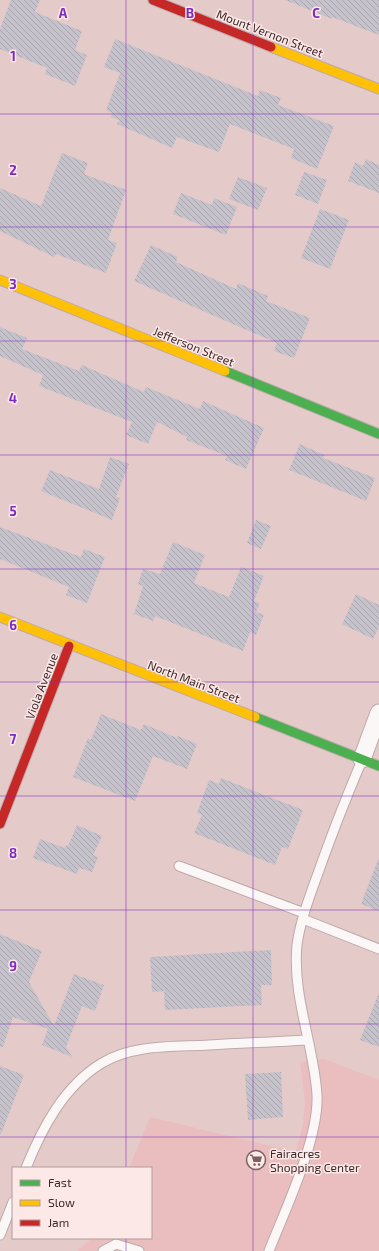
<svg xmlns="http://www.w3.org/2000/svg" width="379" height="1251" viewBox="0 0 379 1251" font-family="'Exo 2',sans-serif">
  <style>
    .built { fill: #eabebf }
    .building { fill: url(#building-back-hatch) }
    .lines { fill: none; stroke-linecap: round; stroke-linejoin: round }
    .lane-casing { stroke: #bea9a9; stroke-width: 11 }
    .street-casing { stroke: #bea9a9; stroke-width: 19 }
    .fast-casing { stroke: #bea9a9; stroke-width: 11 }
    .slow-casing { stroke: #bea9a9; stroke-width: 11 }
    .jam-casing { stroke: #bea9a9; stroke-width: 11 }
    .lane { stroke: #fbf7f7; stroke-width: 9 }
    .street { stroke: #fbf7f7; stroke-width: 17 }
    .fast { stroke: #4caf50; stroke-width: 9 }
    .slow { stroke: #ffc107; stroke-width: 9 }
    .jam { stroke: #c62828; stroke-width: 9 }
    .grid { fill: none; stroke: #7b2cbf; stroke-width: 1; stroke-opacity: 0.55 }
    .labels { text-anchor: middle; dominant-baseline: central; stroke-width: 3; stroke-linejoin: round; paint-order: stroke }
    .street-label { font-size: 12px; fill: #3d2a2a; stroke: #fde8e8 }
    .poi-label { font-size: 12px; fill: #3d2a2a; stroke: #fde8e8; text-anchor: start }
    .grid-label { font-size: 13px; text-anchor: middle; font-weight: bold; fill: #7b2cbf; stroke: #fde8e8; stroke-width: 3; stroke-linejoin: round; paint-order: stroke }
  </style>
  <defs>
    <pattern id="building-back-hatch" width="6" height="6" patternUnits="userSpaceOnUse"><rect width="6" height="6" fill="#c6c2cc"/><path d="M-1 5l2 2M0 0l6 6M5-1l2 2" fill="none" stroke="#aba7af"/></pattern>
  </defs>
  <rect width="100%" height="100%" fill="#e5caca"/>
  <path class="built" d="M324 1059 379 1080V1251H77L92 1238H151V1168H129L150 1117 296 1152 303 1124 305 1102 300 1062Z"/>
  <path class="building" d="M11 0H40L35 12 82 31 75 50 87 55 75 86 45 74 47 68 0 49V29Z
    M285 0H379V35L332 17V19Z
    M115 39 258 96 260 90 281 98 278 105 334 126 317 169 291 158 294 149 230 124 219 152 177 137 172 148 117 124 119 120 111 117 112 113 106 110 120 73 104 67Z
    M62 153 88 163 84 174 126 190 108 240 117 243 106 273 56 254 54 257 0 231V188L41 206Z
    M366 159 379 165V193L348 181 355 162 363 166Z
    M304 172 327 180 318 204 295 195Z
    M238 177 267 188 258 210 229 199Z
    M181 193 212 205 214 198 237 207 226 235 173 214Z
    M320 209 349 220 330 269 301 258Z
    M151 245 178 257 176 262 236 289 238 283 268 296 266 301 310 318 294 358 274 351 277 343 134 281Z
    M0 327 27 338 22 349 79 371 82 365 144 392 146 387 200 409 203 401 264 428 246 469 225 460 227 456 186 440 187 437 157 422 148 444 126 435 132 422 39 386 43 375 0 356Z
    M300 444 324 455 323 458 375 478 366 501 289 470Z
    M110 457 129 464 116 497 120 498 112 520 41 491 50 470 99 489Z
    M256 520 271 526 261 549 247 543Z
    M0 527 81 557 84 549 105 557 87 603 66 595 69 587 0 559Z
    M173 542 205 555 194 583 229 597 241 567 264 576 254 601 260 603 256 612 264 615 256 635 250 632 243 651 155 616 153 621 134 614 143 586 138 584 143 569 160 574Z
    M356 594 379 605V627L373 639 342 624Z
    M101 714 141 730 144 724 177 738 178 736 197 744 187 769 153 756 135 801 73 777 88 738 91 740Z
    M221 778 303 810 288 849 282 847 275 865 194 833 202 815 197 813 209 780 219 784Z
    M77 825 102 836 93 855 98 857 92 872 79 868 77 874 33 858 40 839 65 848 66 845 68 846Z
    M378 860H379V911L361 904Z
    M0 934 42 951 29 982 54 1026 74 974 104 985 95 1011 82 1006 66 1047 72 1057 42 1045 48 1029 13 1017 3 1047H0Z
    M271 950 272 985H261L262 1005 165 1010 164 991 152 992 150 957Z
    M378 995H379V1047L360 1040Z
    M0 1066 24 1075 1 1134H0Z
    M281 1072 283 1117 248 1120 245 1074Z"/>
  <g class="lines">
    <g class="lane-casing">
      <path id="lane" d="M179 866 304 913
        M303 919 379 949
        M26 1168C42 1128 64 1086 102 1063 133 1044 175 1047 209 1045 242 1043 274 1042 307 1040
        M0 1235 13 1202
        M103 1251 116 1244 139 1251
        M269 1251C285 1210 319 1139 317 1095 314 1045 292 996 297 945 300 922 309 898 317 876 331 836 346 798 362 760"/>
    </g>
    <g class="street-casing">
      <path id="street" d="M362 759 379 713"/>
    </g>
    <g class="fast-casing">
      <path id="fast" d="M225 371 379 434
        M255 717 379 766"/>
    </g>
    <g class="slow-casing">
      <path id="slow" d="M271 47 379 89
        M0 280 225 371
        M0 617 255 717"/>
    </g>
    <g class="jam-casing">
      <path id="jam" d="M153 0 271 47
        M0 824 69 646"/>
    </g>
    <use href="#lane" class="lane"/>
    <use href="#street" class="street"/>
    <use href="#fast" class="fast"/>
    <use href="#slow" class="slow"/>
    <use href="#jam" class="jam"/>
  </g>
  <path class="grid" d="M126 0V1168M253 0V1251M0 114H379M0 227H379M0 341H379M0 455H379M0 569H379M0 682H379M0 796H379M0 910H379M0 1024H379M0 1137H379M126 1238V1251"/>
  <defs>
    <g id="supermarket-ring" transform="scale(1)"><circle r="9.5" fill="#fde8e8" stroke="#786262" stroke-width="1.5"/><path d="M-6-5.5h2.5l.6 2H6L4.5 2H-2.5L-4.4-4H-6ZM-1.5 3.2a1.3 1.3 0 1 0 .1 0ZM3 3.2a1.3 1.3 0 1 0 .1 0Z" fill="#786262"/></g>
  </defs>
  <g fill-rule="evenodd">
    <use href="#supermarket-ring" x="256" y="1160"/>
  </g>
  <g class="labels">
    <g class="street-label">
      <text transform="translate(270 33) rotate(21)">Mount Vernon Street</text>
      <text transform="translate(194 346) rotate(22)">Jefferson Street</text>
      <text transform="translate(194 681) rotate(21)">North Main Street</text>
      <text transform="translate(41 686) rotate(-69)">Viola Avenue</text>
    </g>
    <g class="poi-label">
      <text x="270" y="1153">Fairacres<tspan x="270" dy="14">Shopping Center</tspan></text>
    </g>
  </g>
  <g class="grid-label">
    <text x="63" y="18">A</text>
    <text x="190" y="18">B</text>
    <text x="316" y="18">C</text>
    <text x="13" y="61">1</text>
    <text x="13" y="175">2</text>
    <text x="13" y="289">3</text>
    <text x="13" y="403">4</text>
    <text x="13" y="516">5</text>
    <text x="13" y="630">6</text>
    <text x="13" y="744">7</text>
    <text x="13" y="858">8</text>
    <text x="13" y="971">9</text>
  </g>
  <rect x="12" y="1167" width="140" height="72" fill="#fde8e8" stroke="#b09c9c"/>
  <rect x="20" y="1180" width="20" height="6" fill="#4caf50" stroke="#b09c9c"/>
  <text x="48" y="1187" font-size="12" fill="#3d2a2a">Fast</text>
  <rect x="20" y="1200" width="20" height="6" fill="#ffc107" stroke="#b09c9c"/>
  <text x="48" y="1207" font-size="12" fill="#3d2a2a">Slow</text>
  <rect x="20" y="1220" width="20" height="6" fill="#c62828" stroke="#b09c9c"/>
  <text x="48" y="1227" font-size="12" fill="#3d2a2a">Jam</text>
</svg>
